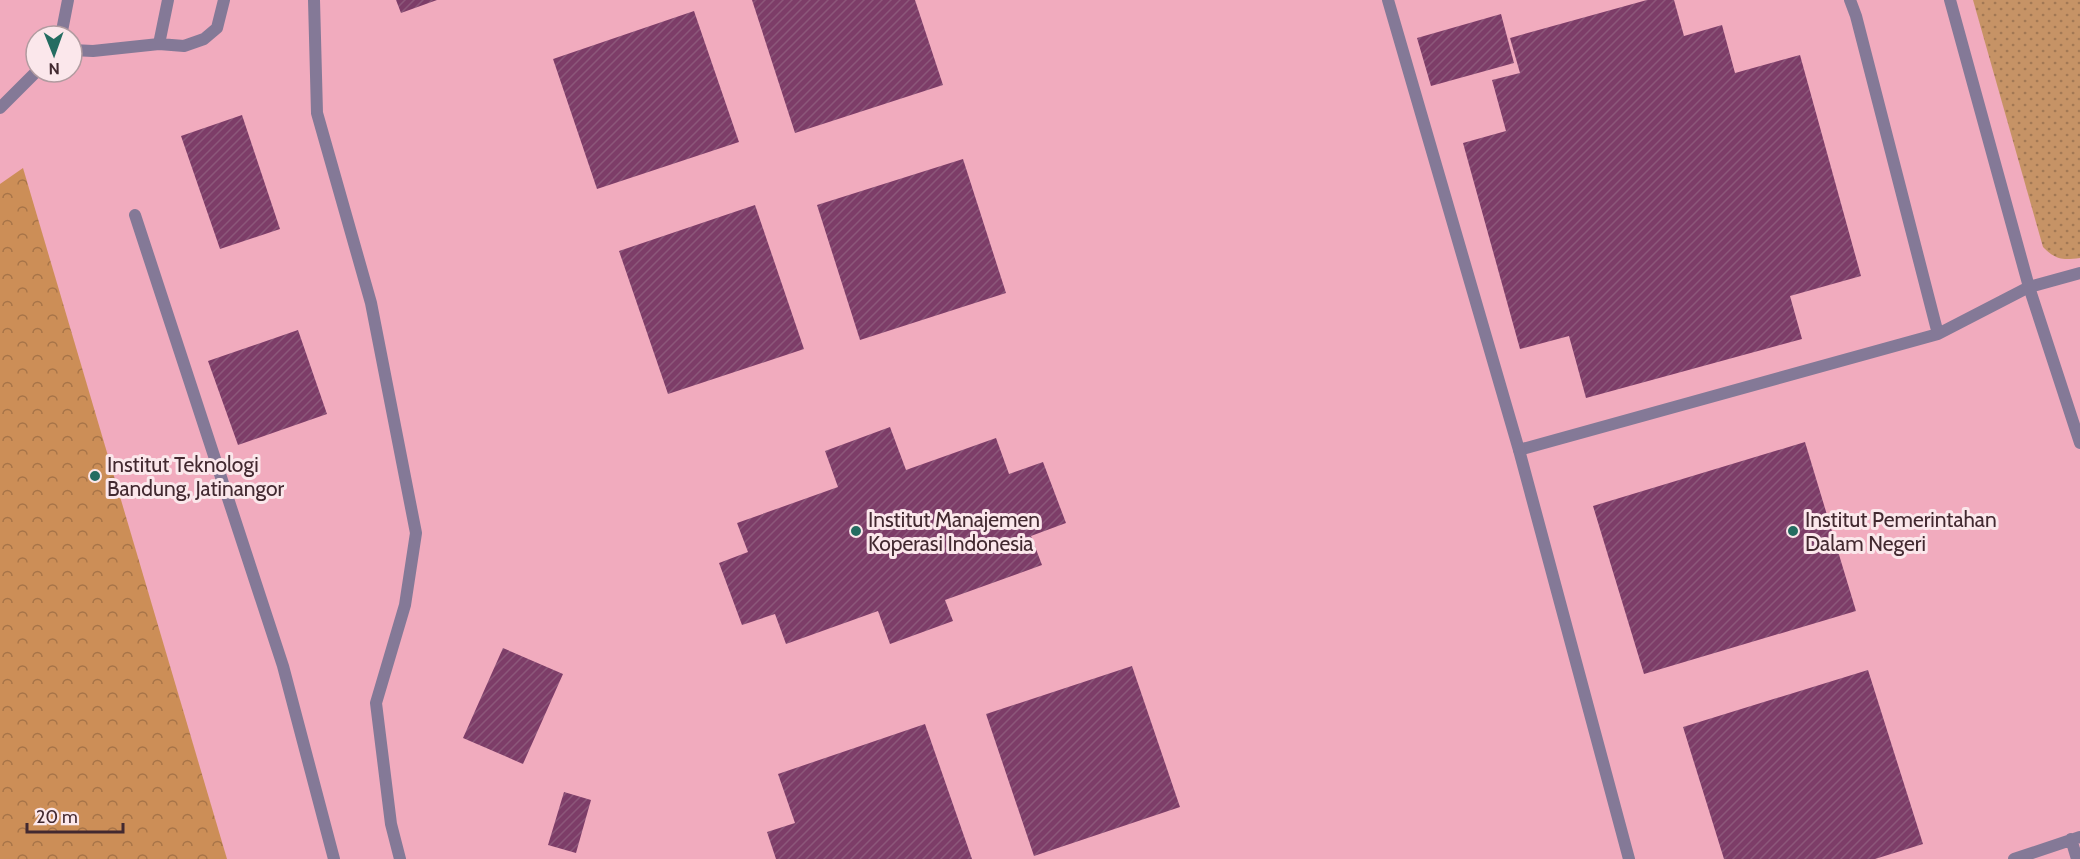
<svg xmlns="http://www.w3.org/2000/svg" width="2080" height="859" viewBox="0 0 2080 859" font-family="Cabin,sans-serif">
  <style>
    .built { fill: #f1abbe; fill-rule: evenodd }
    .grass { fill: url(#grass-dots) }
    .forest { fill: url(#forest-crowns) }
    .building { fill: url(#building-hatch) }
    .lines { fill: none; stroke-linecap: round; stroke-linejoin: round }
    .service { stroke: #847997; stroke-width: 12 }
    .minor { stroke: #847997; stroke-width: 12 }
    .poi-dot { fill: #246c61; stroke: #fbe7eb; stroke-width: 2 }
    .labels { text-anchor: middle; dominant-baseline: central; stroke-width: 6; stroke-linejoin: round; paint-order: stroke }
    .poi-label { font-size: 21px; fill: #422930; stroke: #fbe7eb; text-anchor: start }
  </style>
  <defs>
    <pattern id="grass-dots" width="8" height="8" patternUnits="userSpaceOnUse" patternTransform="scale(1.5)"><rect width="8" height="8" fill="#c69366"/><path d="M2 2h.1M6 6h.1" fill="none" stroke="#a27854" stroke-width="1.8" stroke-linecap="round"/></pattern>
    <pattern id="forest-crowns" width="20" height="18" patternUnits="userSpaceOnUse" patternTransform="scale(1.5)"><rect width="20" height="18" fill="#cc8e57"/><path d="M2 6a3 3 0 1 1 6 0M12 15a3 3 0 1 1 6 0" fill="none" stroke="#a77448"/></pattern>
    <pattern id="building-hatch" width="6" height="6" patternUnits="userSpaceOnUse" patternTransform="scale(1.5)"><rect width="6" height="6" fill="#7d3d68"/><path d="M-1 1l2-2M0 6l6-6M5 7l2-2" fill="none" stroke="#8c577a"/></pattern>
  </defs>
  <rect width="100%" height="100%" fill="#f7b8c8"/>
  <path class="built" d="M0 0H2080V859H0ZM36 36H72V72H36Z"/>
  <path class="grass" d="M1973 0H2080V258C2062 260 2056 260 2043 247Z"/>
  <path class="forest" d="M23 168 227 859H0V184Z"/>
  <path class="building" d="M396 0H437L401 13Z
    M752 0H915L943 85 795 133Z
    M1647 0H1674L1684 36 1722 25 1735 73 1800 55 1861 276 1790 296 1802 339 1586 398 1569 336 1520 349 1463 143 1506 131 1492 80 1520 73 1510 38Z
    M694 11 739 142 597 189 553 59Z
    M1501 14 1514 63 1431 86 1417 38Z
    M242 115 280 229 220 249 181 136Z
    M963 159 1006 293 860 340 817 205Z
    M755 205 804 349 668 394 619 251Z
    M298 330 327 414 238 445 208 361Z
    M890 427 906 470 996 438 1009 474 1043 462 1066 523 1031 536 1042 565 945 600 953 621 890 644 878 611 786 644 775 614 742 625 719 563 748 552 737 523 838 487 825 451Z
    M1805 442 1856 611 1644 674 1593 506Z
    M503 648 563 674 523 764 463 738Z
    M1132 666 1180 807 1034 856 986 714Z
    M1868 670 1923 844 1875 859H1724L1683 727Z
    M925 724 972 859H776L767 832 795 823 778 774Z
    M564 792 591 800 576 853 548 845Z"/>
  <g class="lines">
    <path class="service" d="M314 0 317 113 371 303 416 533 405 605 376 703 391 824 400 859
      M1850 0 1856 16 1938 334
      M1950 0 2029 287 2080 273
      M61 36 68 0
      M159 44 168 0
      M72 50 93 51 159 44 184 46 204 39 217 28 224 0
      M0 108 36 72
      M135 215 283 666 334 859
      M1519 450 1938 334 2029 287 2080 443
      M2071 839 2077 859
      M2014 859 2080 837"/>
    <path class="minor" d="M1388 0 1519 450 1629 859"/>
  </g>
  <g class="poi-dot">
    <circle cx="95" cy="476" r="6"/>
    <circle cx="856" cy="531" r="6"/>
    <circle cx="1793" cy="531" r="6"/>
  </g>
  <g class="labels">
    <g class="poi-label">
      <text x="107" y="464">Institut Teknologi<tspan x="107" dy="24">Bandung, Jatinangor</tspan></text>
      <text x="868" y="519">Institut Manajemen<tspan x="868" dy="24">Koperasi Indonesia</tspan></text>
      <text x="1805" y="519">Institut Pemerintahan<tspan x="1805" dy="24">Dalam Negeri</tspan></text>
    </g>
  </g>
  <g transform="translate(54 54) rotate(179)"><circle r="28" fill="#fbe7eb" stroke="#b19ba0" stroke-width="1.5"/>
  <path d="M0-4.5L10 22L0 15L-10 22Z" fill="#246c61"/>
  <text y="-9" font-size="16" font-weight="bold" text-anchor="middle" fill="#422930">N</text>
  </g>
  <path d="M27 823v9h96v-9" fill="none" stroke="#422930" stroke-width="3"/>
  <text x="36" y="823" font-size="18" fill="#422930" stroke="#fbe7eb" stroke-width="4.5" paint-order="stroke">20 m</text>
</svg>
